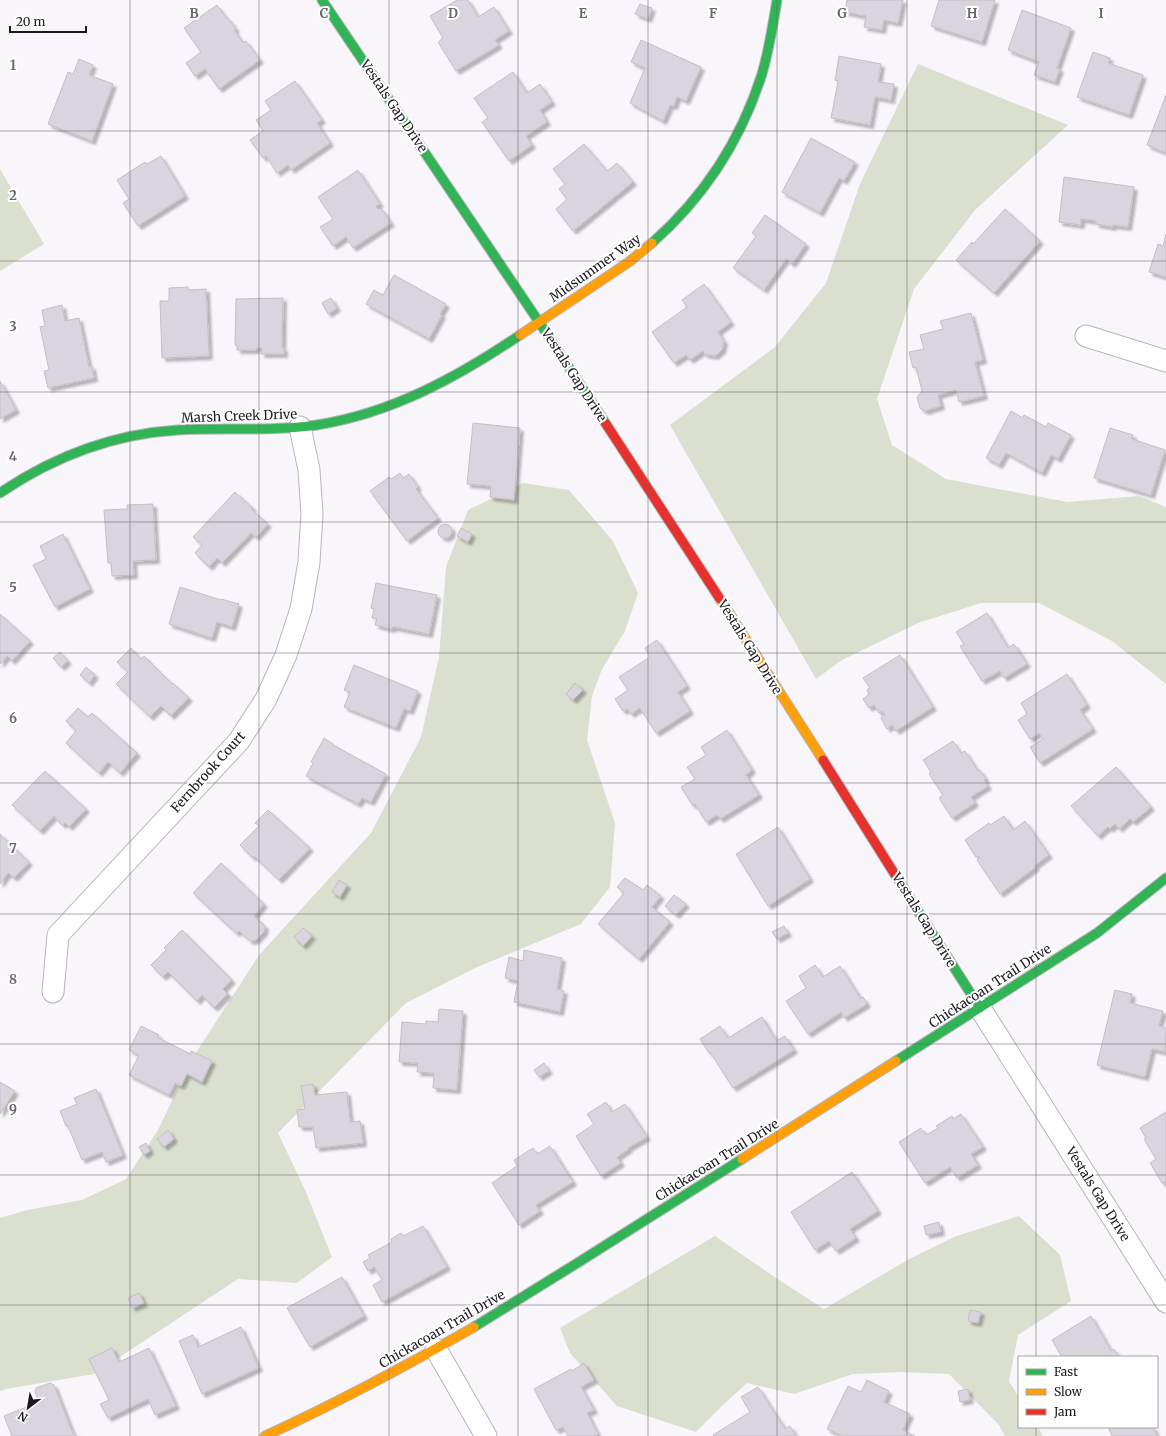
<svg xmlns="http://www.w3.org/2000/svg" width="1166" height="1436" viewBox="0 0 1166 1436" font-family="Merriweather,serif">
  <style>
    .green { fill: #dadfcf }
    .building { fill: #d9d4dd; stroke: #c3c0c5; filter: url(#shadow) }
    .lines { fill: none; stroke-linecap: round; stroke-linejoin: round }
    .street-casing { stroke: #b7b5ba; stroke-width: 23 }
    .fast-casing { stroke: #b7b5ba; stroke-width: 11 }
    .slow-casing { stroke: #b7b5ba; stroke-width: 11 }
    .jam-casing { stroke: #b7b5ba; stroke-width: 11 }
    .street { stroke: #fefefe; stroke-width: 21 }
    .fast { stroke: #30b455; stroke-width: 9 }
    .slow { stroke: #ff9f0a; stroke-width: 9 }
    .jam { stroke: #e5322d; stroke-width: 9 }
    .grid { fill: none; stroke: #69666c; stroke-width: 1; stroke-opacity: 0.55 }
    .labels { text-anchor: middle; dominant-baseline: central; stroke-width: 4; stroke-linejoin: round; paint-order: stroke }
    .street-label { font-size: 13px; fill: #1c181f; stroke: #fff }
    .grid-label { font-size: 13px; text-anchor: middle; font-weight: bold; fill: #69666c; stroke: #fff; stroke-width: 4; stroke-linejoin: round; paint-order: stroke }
  </style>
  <defs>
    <filter id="shadow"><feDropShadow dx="3.5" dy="3.5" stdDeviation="1" flood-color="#0004"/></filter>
  </defs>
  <rect width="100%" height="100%" fill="#f8f6fa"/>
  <path class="green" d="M918 64 1068 125 975 210 914 289 877 399 892 445 946 479 1067 502 1139 496 1166 507V684L1112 641 1039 603H981L918 623 842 660 816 679 670 425 775 347 826 283 860 184Z
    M0 169 44 244 0 271Z
    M523 483 569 490 613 541 638 593 625 631 602 669 592 696 587 740 615 823 610 887 581 924 475 968 406 1003 278 1133 306 1192 332 1257 297 1283 238 1279 94 1374 6 1389 0 1391V1218L27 1210 82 1200 126 1179 158 1130 192 1059 259 955 371 833 421 737 439 657 446 567 468 510Z
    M1019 1216 1060 1255 1071 1301 1018 1335 1009 1381 1019 1397V1427H1038L1043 1436H1005L999 1425 949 1374 901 1372 853 1374 794 1394 747 1383 724 1404 696 1432 617 1406 570 1353 560 1328 715 1236 776 1278 824 1309 911 1258 954 1237Z"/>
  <path class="building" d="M457 0H468L478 17 494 7 509 31 495 40 499 45 456 71 438 42 443 38 430 16Z
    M847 0H903L898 23 884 20 882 30 864 27 866 16 845 12Z
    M939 0H995L982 42 931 26Z
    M640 4 652 8 648 19 635 14Z
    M217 5 226 18 227 17 236 29 234 30 243 43 246 41 260 60 219 89 205 69 195 76 186 63 201 52 184 28Z
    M1022 10 1071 28 1057 68 1060 69 1055 82 1034 75 1039 62 1008 50Z
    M641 40 701 67 686 101 677 97 674 106 670 105 663 121 630 103 645 68 631 62Z
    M1093 52 1110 58 1108 63 1143 75 1129 115 1077 97Z
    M839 56 881 64 878 82 894 84 891 100 875 97 870 125 831 118 838 81 835 80Z
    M79 59 93 65 89 75 113 84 92 141 48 124 68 72 73 74Z
    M513 72 527 93 540 84 552 102 540 110 547 122 526 136 532 145 509 161 482 122 488 118 474 98Z
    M295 81 322 120 317 123 330 143 291 170 288 165 277 173 266 156 263 158 250 140 263 131 256 120 271 110 265 101Z
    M1166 95V153L1147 145Z
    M811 138 855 162 844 181 839 178 820 213 782 192Z
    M584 144 607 171 617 163 633 182 573 231 556 209 567 199 559 189 565 184 553 169Z
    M161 156 185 196 138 226 123 203 129 199 117 180 145 162 147 164Z
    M358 170 380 204 376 206 378 209 381 208 391 223 353 248 346 237 333 246 320 227 333 219 318 197Z
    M1064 177 1134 187 1128 227 1113 225V227L1096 224V221L1081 219V225L1059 222Z
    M1005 209 1040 241 994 293 956 260 972 242 973 244Z
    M765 215 806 244 792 264 786 259 764 290 733 268 756 236 752 233Z
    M1166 234V277L1149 272 1158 244 1163 246Z
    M394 275 446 304 440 314 442 315 429 339 366 304 374 290 383 295Z
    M704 284 731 322 718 332 724 341 722 350 715 356 704 354 703 351 690 360 686 355 674 363 652 332 687 307 682 300Z
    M188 287 189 290 206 289 209 356 162 358 160 301H169V288Z
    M283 298 282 348H284V354H261L262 348H256V350H237V345H235L236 299Z
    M331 298 337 308 328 314 322 303Z
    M62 305 65 321 79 318 89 367 92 366 94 378 48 388 44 371 49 370 40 327 45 326 42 310Z
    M971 313 983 360 975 362 984 396 959 402 956 390 938 395 941 406 925 411 920 408 917 397 922 391 916 367 913 368 909 352 924 349 920 335 943 329 940 321Z
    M0 381 16 410 0 419Z
    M1011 411 1023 418 1024 415 1046 427 1048 423 1071 435 1058 459 1051 455 1042 473 1006 453 999 465 986 458Z
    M473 423 520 428 514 500 490 497 491 486 467 484Z
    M1110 428 1133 435 1132 439 1165 450 1151 495 1094 478Z
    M400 473 403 478 409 474 418 487 416 489 438 518 407 541 370 491 389 477 391 479Z
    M235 492 253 508 251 509 268 524 256 537 251 533 222 563 217 558 209 567 195 553 202 545 193 537Z
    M153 504 156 560 133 561 134 575 112 576 111 563H108L104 510 127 509V505Z
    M438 531a7 7 0 1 1 14 0a7 7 0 1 1-14 0Z
    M461 528 472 534 468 542 457 536Z
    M63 534 90 589 55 607 33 565 46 559 40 546Z
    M376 583 437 595 429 634 393 627 392 629 375 625 377 619 372 618 374 609 371 608Z
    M180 587 221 600V599L239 604 232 627 217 622 212 638 169 624Z
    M987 613 1008 648 1014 644 1027 664 1004 678 1000 671 982 681 960 646 964 644 956 632Z
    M0 614 30 641 12 661 7 656 0 664Z
    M657 640 687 686 678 692 690 711 656 733 640 708 631 714 627 709 623 711 615 699 628 690 619 677 650 657 645 648Z
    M131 648 141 659 144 656 172 684 173 683 189 698 171 716 161 706 150 717 116 684 128 672 117 662Z
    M60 652 68 661 61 667 53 658Z
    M900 655 933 707 896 731 892 725 887 729 881 718 885 715 882 711 879 713 874 705 869 708 863 699 869 694 867 690 870 688 863 678Z
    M354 665 418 691 410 711 404 709 396 728 344 707 350 692 344 690Z
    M86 667 95 675 89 683 80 675Z
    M1067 674 1087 705 1080 710 1093 729 1040 763 1030 747 1043 739 1039 733 1030 739 1018 720 1027 714 1021 703Z
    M575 683 583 690 573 700 566 694Z
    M78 708 88 717 92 713 137 753 120 773 108 762 99 773 66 743 76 731 66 721Z
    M727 730 752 770 746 775 759 795 720 819 717 815 706 822 695 804 693 806 681 787 695 779 687 767 706 755 701 747Z
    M324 738 333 744V745L386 774 371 802 362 798 358 804 306 776 313 763 311 762Z
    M953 741 961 753 965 751 978 771 980 770 986 779 984 780 988 786 971 797 975 803 952 818 939 798 943 795 929 774 931 772 923 760Z
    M1116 767 1151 807 1133 822 1130 819 1119 829 1115 824 1110 829 1108 827 1098 836 1071 806Z
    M45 771 86 809 69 827 65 823 62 825 54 816 40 831 12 805Z
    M268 810 310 848 279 880 254 856 253 858 240 845 259 826 255 823Z
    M1004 816 1013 830 1025 821 1049 855 1034 866 1036 867 1000 894 977 860 980 858 978 856 976 857 965 840 989 823 990 825Z
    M778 827 810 879 768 906 736 854Z
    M0 834 29 862 14 878 8 873 0 884Z
    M221 863 264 904 254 916 265 926 264 932 256 940 250 941 239 931 236 933 193 893Z
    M625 878 643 890 647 885 661 896 652 907 670 922 639 959 598 924 624 893 617 887Z
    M339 880 347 885 340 897 332 892Z
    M674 895 686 904 676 915 665 906Z
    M784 926 788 933 777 939 772 932Z
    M303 928 312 936 303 946 294 937Z
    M182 930 232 980 223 989 228 994 214 1008 202 995 197 1001 168 972 163 977 151 965 166 950 164 948Z
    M524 950 562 958 557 989 564 991 560 1012 514 1002 518 981 505 978 509 957 523 961Z
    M815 965 823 977 840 966 861 999 863 997 867 1004 844 1018 841 1012 808 1034 786 1001 806 988 799 976Z
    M1115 990 1132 994 1130 1003 1163 1011 1159 1026 1166 1028 1165 1052 1152 1049 1145 1077 1097 1065Z
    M439 1009 463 1011 457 1090 433 1088 434 1073 417 1072 418 1063 399 1062 402 1022 426 1024V1021L438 1022Z
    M762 1017 776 1041 785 1036 794 1050 733 1088 710 1052 709 1053 700 1039 720 1026 728 1038Z
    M141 1026 159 1035 157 1037 190 1054 191 1051 212 1061 202 1082 187 1074 181 1086 175 1083 169 1095 129 1075 139 1055 129 1050Z
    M544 1063 549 1071 539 1077 534 1070Z
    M0 1082 15 1091 0 1114Z
    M313 1084 315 1095 347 1092 350 1122 360 1121 363 1143 316 1148 313 1127H299L297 1110 305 1109 301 1086Z
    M96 1089 123 1155 106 1162 102 1152 82 1160 68 1126H66L60 1111 77 1104 74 1098Z
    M606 1102 612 1112 625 1104 647 1137 628 1148 629 1149 617 1157 621 1163 601 1176 576 1136 594 1124 587 1114Z
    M1166 1112V1181L1162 1183 1150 1163 1156 1159 1144 1139 1146 1138 1140 1128Z
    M961 1114 983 1147 971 1154 978 1165 957 1178 950 1167 925 1183 899 1142 921 1128 926 1135 938 1128 936 1126 952 1116 953 1119Z
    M168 1130 174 1139 164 1147 157 1139Z
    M146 1143 150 1151 144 1155 139 1147Z
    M550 1146 573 1182 536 1205 540 1211 519 1225 492 1183 517 1166 514 1160 533 1148 537 1154Z
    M852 1172 878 1211 850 1229 856 1238 836 1251 829 1241 815 1250 791 1212Z
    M939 1222 941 1232 926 1235 924 1226Z
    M423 1226 447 1267 382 1302 373 1285 382 1280 374 1267 368 1271 363 1262 370 1258 368 1255 392 1242 391 1239 401 1233 403 1236Z
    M342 1277 364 1316 310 1347 287 1308Z
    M139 1293 144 1303 132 1308 128 1298Z
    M970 1310 981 1312 978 1323 968 1321Z
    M1091 1316 1111 1351 1114 1349 1119 1357H1062L1052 1340Z
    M241 1327 259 1368 202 1394 179 1341 193 1335 198 1347Z
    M112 1348 119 1362 149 1348 176 1406 155 1415 148 1399 108 1418 100 1404 109 1400 89 1359Z
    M584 1363 594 1380 581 1387 594 1410 587 1413 598 1434 594 1436H568L563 1427 556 1430 534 1389 571 1369 572 1371Z
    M867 1380 889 1391 884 1402 910 1414 903 1430 915 1436H842L827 1429 848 1386 861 1392Z
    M50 1383 54 1385 73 1434 75 1433 76 1436H12L4 1416 39 1402 35 1392 36 1388Z
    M758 1387 785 1429 790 1426 796 1436H714L713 1435 750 1412 741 1397Z
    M968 1389 970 1400 960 1402 958 1391Z
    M1108 1427H1153L1157 1436H1112Z"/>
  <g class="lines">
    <g class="street-casing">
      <path id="street" d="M1086 336 1166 361
        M53 992 58 935 239 741 266 699 286 655 301 609 309 562 312 514 309 470 300 427
        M980 1008 1166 1302
        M436 1349 486 1436"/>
    </g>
    <g class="fast-casing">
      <path id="fast" d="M322 0 539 322 606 424
        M652 243C703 198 741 140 762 74 769 50 773 25 777 0
        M0 493C53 457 113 434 178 430 224 427 270 432 317 425 392 413 458 377 520 335
        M916 908 980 1008
        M896 1061 1097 933 1166 878
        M474 1327 579 1262 742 1159"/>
    </g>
    <g class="slow-casing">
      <path id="slow" d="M520 335 629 262 652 243
        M720 599 823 760
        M742 1159 896 1061
        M265 1436C337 1403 406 1366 474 1327"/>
    </g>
    <g class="jam-casing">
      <path id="jam" d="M606 424 720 599
        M823 760 916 908"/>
    </g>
    <use href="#street" class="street"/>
    <use href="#fast" class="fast"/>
    <use href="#slow" class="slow"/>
    <use href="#jam" class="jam"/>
  </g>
  <path class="grid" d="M130 0V1436M259 0V1436M389 0V1436M518 0V1436M648 0V1436M777 0V1436M907 0V1436M1036 0V1357M0 131H1166M0 261H1166M0 392H1166M0 522H1166M0 653H1166M0 783H1166M0 914H1166M0 1044H1166M0 1175H1166M0 1305H1166M1036 1427V1436"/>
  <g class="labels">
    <g class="street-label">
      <text transform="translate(394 106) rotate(56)">Vestals Gap Drive</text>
      <text transform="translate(595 268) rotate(-35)">Midsummer Way</text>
      <text transform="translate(574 375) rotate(57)">Vestals Gap Drive</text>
      <text transform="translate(239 416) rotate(-2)">Marsh Creek Drive</text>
      <text transform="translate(750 647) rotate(58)">Vestals Gap Drive</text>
      <text transform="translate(208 772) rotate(-48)">Fernbrook Court</text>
      <text transform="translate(924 920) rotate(58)">Vestals Gap Drive</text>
      <text transform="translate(990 986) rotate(-33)">Chickacoan Trail Drive</text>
      <text transform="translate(717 1160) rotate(-32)">Chickacoan Trail Drive</text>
      <text transform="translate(1098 1194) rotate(58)">Vestals Gap Drive</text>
      <text transform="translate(442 1329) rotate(-30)">Chickacoan Trail Drive</text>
    </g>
  </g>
  <g class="grid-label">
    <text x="194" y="18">B</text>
    <text x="324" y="18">C</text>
    <text x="453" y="18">D</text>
    <text x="583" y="18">E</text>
    <text x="713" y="18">F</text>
    <text x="842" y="18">G</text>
    <text x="972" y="18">H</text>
    <text x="1101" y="18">I</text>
    <text x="13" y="70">1</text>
    <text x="13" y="200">2</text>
    <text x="13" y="331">3</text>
    <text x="13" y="461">4</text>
    <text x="13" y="592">5</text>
    <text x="13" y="723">6</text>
    <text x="13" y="853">7</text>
    <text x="13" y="984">8</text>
    <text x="13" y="1114">9</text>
  </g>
  <rect x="1018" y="1356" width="140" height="72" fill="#ffffff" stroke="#a4a3a5"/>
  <rect x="1026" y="1369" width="20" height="6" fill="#30b455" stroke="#a4a3a5"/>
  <text x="1054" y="1376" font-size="12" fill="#1c181f">Fast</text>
  <rect x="1026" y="1389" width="20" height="6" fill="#ff9f0a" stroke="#a4a3a5"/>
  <text x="1054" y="1396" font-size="12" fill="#1c181f">Slow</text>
  <rect x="1026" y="1409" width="20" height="6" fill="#e5322d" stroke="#a4a3a5"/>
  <text x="1054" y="1416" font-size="12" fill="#1c181f">Jam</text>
  <g transform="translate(28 1408) rotate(211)" stroke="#ffffff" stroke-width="3" paint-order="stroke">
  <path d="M0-3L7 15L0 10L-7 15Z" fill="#1c181f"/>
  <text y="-6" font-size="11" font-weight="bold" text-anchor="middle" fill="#1c181f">N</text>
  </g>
  <path d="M10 26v6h76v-6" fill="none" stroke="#1c181f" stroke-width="2"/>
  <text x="16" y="26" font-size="12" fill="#1c181f" stroke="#ffffff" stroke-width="3" paint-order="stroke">20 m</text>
</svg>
